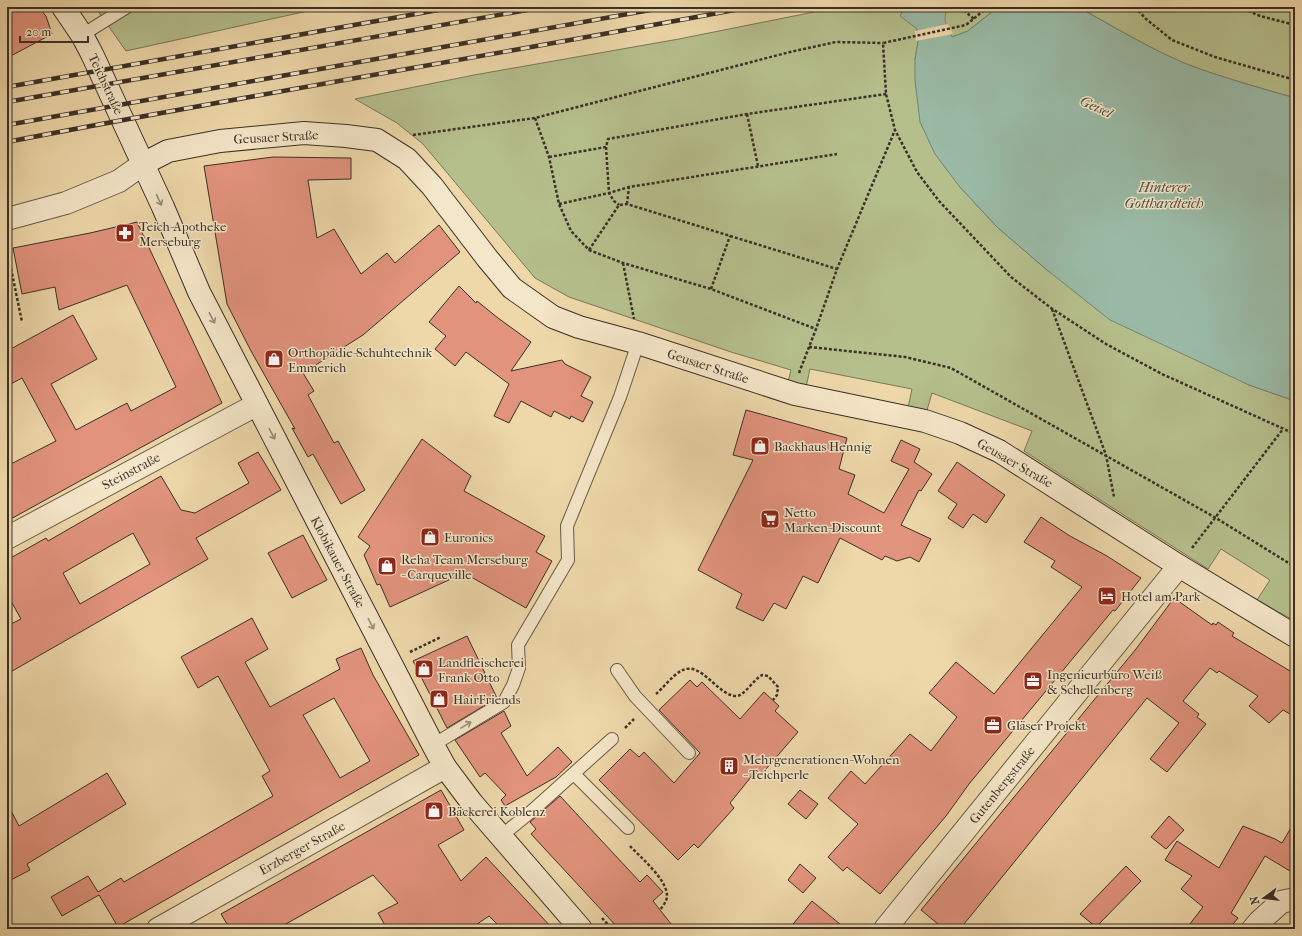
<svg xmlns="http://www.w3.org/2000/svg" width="1302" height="936" viewBox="0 0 1302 936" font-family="'IM FELL French Canon',serif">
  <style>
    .green { fill: #b5bf8c; stroke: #78785a }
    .water { fill: #9abaa6; stroke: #748374 }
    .pier { fill: #eed8aa }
    .building { fill: #e2937d; stroke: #3b3028; fill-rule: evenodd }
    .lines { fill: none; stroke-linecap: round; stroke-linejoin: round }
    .lane-casing { stroke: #685a48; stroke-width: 14 }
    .street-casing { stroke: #685a48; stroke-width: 24 }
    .secondary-casing { stroke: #3b3028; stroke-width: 24 }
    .path { stroke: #3b3028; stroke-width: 2.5; stroke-dasharray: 3 2; stroke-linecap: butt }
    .lane { stroke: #f4e6c8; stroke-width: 12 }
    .street { stroke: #f4e6c8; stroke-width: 22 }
    .secondary { stroke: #f4e6c8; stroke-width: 22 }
    .rail-casing { stroke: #3b3028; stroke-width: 4.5 }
    .rail { stroke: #f4e6c8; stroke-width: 3; stroke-dasharray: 9; stroke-linecap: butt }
    .oneway { stroke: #988b78 }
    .labels { text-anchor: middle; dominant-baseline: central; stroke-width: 3; stroke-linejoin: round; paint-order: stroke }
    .street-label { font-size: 13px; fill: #3b3028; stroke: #f4e6c8 }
    .poi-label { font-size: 13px; fill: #3b3028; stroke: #f4e6c8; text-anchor: start }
    .water-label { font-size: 14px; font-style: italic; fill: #4e4c41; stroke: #f4e6c8 }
  </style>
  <rect width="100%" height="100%" fill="#eed8aa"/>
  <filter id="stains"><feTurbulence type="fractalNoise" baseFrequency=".005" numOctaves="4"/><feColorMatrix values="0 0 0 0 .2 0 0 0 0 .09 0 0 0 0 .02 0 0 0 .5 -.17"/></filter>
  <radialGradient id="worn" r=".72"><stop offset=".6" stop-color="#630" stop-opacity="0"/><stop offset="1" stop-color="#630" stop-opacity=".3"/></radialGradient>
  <path class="green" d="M95 7H326L126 51Z
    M839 7H998L968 31 952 37 917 29 918 42 915 59 959 186 997 227 1047 270 1249 385 1295 401V621L1257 600 1270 580 1221 549 1208 569 1024 451 1032 431 932 393 927 410 908 408 912 389 810 369 806 387 788 382 791 370 731 352 569 297 535 278 423 144 397 123 355 99 474 75 679 39Z
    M1073 7H1295V98C1260 88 1224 78 1189 65 1152 50 1118 29 1083 10Z"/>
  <path class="water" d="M905 7H949C941 18 947 26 952 37L968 31 998 7H1073L1083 10C1118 29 1152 50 1189 65 1224 78 1260 88 1295 98V401L1249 385 1110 320 1047 270 997 227 959 186 935 154 920 122 915 80V59L918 42 917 29 900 16Z"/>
  <path class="pier" d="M948 24 953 34 916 41 915 31Z"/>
  <path class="building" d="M7 7H38L46 16 52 34 7 58Z
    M273 157 351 158V179L308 180 317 238 334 229 361 274 387 253 395 263 439 225 460 252 363 335 303 373 314 391 308 395 334 443 338 441 365 490 341 504 313 454 308 457 292 428 295 429 251 351 227 304 204 166Z
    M137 222 222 403 7 521V466L56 441 22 378 7 386V351L73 315 97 359 51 384 76 430 127 403 131 411 176 387 127 285 59 310 55 287 22 294 13 248 90 233Z
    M459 286 476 303 477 301 498 318 531 342 511 371 562 360 565 364 591 377 581 396 593 402 583 422 571 416 570 419 554 411 551 417 521 401 509 423 494 416 509 384 466 352 455 366 435 349 446 336 429 322Z
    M746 410 847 438 839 469 855 475 848 494 884 513 909 469 891 461 901 440 920 449 914 462 932 474 921 491 919 490 901 525 931 539 919 562 910 557 897 561 885 556 882 560 840 538 818 583 803 576 786 609 774 603 763 621 736 608 742 594 698 570 753 460 733 455Z
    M422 439 471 476 464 491 545 536 536 552 552 561 526 608 464 573 390 607 380 584 377 585 364 555 370 546 358 537Z
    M258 452 281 490 196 538 208 559 7 674V626L21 619 7 594V560L46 538 48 541 161 476 181 510 195 513 249 483 238 463ZM133 533 150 564 80 604 63 573Z
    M957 462 1005 495 986 523 973 514 963 528 948 518 957 504 938 491Z
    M1041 517 1070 536 1107 556 1141 578 1115 611 1113 610 1069 663 969 784 946 816 880 894 847 867 843 871 828 857 858 824 828 798 851 771 865 784 910 734 931 751 957 717 929 693 956 662 994 694 1082 587 1051 567 1055 561 1024 542Z
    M303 535 327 580 292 598 268 553Z
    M1174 598 1212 625 1213 623 1216 625 1218 622 1234 633 1232 636 1295 674V717L1283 710 1269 723 1249 706 1258 696 1219 671 1217 673 1210 668 1183 701 1199 714 1197 717 1206 724 1167 772 1150 759 1179 723 1147 698 960 929H944L921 910 1136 649Z
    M252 618 268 649 245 662 270 707 340 669 336 659 361 648 373 675 419 755 118 927 99 895 62 916 51 897 88 876 98 892 121 878 124 882 273 796 262 776 270 771 218 676 198 688 181 657ZM334 698 370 761 340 778 303 715Z
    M467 636 497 698 447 728 413 661Z
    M690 680 697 687 702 682 740 719 764 692 779 706 775 711 798 732 760 776 755 772 730 803 734 808 698 848 694 844 678 860 599 780 630 749 639 757 644 752 674 783 700 753 659 710Z
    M504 711 511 726 501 733 527 776 558 747 572 762 556 777 505 806 501 800 506 795 485 773 480 777 455 740Z
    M107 773 126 804 27 864 30 870 7 882V803L19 826Z
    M441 790 464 830 438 845 461 881 486 857 553 929H502L489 916 470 929H387L378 913 398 903 373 875 277 929H230L221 914Z
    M800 790 818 804 806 819 788 804Z
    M560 796 640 882 647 875 663 892 653 901 675 929H619L531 834 536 829 530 822Z
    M1169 816 1184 830 1166 849 1151 837Z
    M1295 821V874L1265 856 1231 913 1238 918 1229 929H1186L1203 907 1181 889 1192 876 1165 860 1177 841 1219 868 1243 826 1275 839 1282 843Z
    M800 864 816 878 803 893 788 880Z
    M1126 866 1141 881 1096 927 1080 914Z
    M812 901 846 929H789Z"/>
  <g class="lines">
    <g class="lane-casing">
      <path id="lane" d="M82 35 127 7
        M617 670 635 696 689 753
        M433 745 504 702 513 685 519 668 518 645 568 560 567 526 620 397 638 343
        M574 774 628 828
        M500 837 533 810 612 739"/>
    </g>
    <g class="street-casing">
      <path id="street" d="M7 219 66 203 119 181 143 164
        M7 538 256 405
        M158 929 445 767
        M885 929 1179 566
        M1253 929 1259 922 1281 902 1295 899"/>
    </g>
    <g class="secondary-casing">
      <path id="secondary" d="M63 7 82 35 92 54 163 207 199 292 433 745 445 767 472 803 581 929
        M143 164 168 151 220 141 304 133 346 136 377 140 407 159 432 186 487 258 512 288 553 317 579 327 638 343 795 394 925 421 960 433 999 451 1179 566 1295 636"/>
    </g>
    <path class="path" d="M960 7 974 19
      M988 7 966 25 883 43 886 94 895 130 917 172 939 201 1011 277 1051 308 1106 344 1162 374 1295 434
      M1135 7 1146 19 1172 40 1215 57 1295 80
      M1239 7 1260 16 1295 25
      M747 114 758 166
      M535 118 549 157 559 204 571 231 589 250 623 263 711 289 816 329
      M413 135 535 118 790 52 836 42 883 43
      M606 147 609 193 614 201 619 205
      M549 157 606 147 608 139 747 114 886 94
      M559 204 609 193 629 187 837 154
      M627 204 629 187
      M7 249 22 322
      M589 250 619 205 627 204 837 269
      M623 263 634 319
      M711 289 730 236
      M1052 309 1106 455 1114 497
      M809 347 905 357 951 368 1216 518 1295 567
      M799 373 816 329 837 269 895 130
      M1192 548 1283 429
      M410 652 441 637
      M656 694C663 688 673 675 681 671 701 659 718 697 737 696 745 695 754 679 762 675L768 676 778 687 777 695 773 700
      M625 728 634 719
      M630 846C641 858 667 879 667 896 667 901 663 906 660 910
      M602 918 612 929"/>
    <use href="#lane" class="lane"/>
    <use href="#street" class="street"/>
    <use href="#secondary" class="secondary"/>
    <g class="rail-casing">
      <path id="rail" d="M7 87 455 7
        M7 102 544 7
        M7 125 667 7
        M7 142C254 94 502 54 750 7"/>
    </g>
    <use href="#rail" class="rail"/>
  </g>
  <defs><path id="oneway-shaft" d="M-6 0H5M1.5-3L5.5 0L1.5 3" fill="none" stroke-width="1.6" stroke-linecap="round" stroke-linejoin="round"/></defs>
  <g class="oneway">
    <use href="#oneway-shaft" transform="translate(159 200) rotate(65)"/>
    <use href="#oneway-shaft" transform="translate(212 318) rotate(63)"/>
    <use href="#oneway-shaft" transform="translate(272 434) rotate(62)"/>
    <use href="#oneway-shaft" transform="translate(371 624) rotate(63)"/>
    <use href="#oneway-shaft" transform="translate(466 725) rotate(-31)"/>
  </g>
  <defs>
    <g id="pharmacy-square" transform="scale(1)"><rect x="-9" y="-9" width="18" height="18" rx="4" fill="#8f2418" stroke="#f4e6c8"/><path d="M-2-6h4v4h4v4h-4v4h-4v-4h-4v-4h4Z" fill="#fff"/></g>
    <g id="shop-square" transform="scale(1)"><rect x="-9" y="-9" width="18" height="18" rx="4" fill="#8f2418" stroke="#f4e6c8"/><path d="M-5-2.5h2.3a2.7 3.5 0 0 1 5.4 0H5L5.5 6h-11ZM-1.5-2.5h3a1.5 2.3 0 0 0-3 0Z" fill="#fff"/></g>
    <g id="supermarket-square" transform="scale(1)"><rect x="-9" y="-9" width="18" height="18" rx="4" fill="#8f2418" stroke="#f4e6c8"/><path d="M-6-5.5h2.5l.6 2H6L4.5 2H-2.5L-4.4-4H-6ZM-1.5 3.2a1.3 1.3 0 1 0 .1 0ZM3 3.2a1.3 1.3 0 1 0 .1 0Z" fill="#fff"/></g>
    <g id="hotel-square" transform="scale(1)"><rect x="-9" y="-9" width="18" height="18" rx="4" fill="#8f2418" stroke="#f4e6c8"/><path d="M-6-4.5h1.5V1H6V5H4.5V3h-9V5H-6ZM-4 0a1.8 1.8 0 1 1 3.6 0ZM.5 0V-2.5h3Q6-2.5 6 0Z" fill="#fff"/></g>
    <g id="office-square" transform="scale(1)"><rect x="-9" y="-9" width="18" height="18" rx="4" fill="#8f2418" stroke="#f4e6c8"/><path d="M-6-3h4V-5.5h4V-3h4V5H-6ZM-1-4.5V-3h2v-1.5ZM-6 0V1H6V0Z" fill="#fff"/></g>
    <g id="building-square" transform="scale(1)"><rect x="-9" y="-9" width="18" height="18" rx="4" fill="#8f2418" stroke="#f4e6c8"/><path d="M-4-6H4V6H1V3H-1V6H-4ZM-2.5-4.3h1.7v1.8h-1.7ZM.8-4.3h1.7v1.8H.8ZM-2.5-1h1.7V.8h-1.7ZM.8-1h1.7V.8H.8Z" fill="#fff"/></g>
  </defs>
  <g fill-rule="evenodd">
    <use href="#pharmacy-square" x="125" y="233"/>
    <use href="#shop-square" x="274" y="359"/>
    <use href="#shop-square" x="760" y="446"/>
    <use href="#supermarket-square" x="770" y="519"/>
    <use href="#shop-square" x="430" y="537"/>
    <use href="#shop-square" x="387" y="566"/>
    <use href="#hotel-square" x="1107" y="596"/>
    <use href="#shop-square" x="424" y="669"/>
    <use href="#office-square" x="1033" y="681"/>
    <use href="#shop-square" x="439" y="699"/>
    <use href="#office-square" x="993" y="725"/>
    <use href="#building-square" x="729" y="766"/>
    <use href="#shop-square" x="434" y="811"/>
  </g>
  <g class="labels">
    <g class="street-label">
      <text transform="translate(106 84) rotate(65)">Teichstraße</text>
      <text transform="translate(276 137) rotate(-3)">Geusaer Straße</text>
      <text transform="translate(708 366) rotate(18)">Geusaer Straße</text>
      <text transform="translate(1015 463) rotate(30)">Geusaer Straße</text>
      <text transform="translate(131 471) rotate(-28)">Steinstraße</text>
      <text transform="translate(338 562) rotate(62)">Klobikauer Straße</text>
      <text transform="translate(1002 785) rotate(-51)">Gutenbergstraße</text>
      <text transform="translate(302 848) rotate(-29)">Erzberger Straße</text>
    </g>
    <g class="poi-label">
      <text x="139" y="226">Teich-Apotheke<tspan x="139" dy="15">Merseburg</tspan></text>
      <text x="288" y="352">Orthopädie-Schuhtechnik<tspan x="288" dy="15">Emmerich</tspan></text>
      <text x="774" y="446">Backhaus Hennig</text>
      <text x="784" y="512">Netto<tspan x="784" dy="15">Marken-Discount</tspan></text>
      <text x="444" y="537">Euronics</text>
      <text x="401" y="559">Reha Team Merseburg<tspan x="401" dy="15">- Carqueville</tspan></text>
      <text x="1121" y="596">Hotel am Park</text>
      <text x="438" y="662">Landfleischerei<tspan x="438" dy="15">Frank Otto</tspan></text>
      <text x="1047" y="674">Ingenieurbüro Weiß<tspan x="1047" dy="15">&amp; Schellenberg</tspan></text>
      <text x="453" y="699">HairFriends</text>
      <text x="1007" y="725">Gläser Projekt</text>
      <text x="743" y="759">Mehrgenerationen-Wohnen<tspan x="743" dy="15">- Teichperle</tspan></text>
      <text x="448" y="811">Bäckerei Koblenz</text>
    </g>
    <g class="water-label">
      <text transform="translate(1096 107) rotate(25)">Geisel</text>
      <text x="1164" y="187">Hinterer<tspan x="1164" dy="16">Gotthardteich</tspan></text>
    </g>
  </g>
  <rect width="1302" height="936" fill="none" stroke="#eed8aa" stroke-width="24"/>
  <rect x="8" y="8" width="1286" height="920" fill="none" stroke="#3b3028" stroke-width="2"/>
  <rect x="12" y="12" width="1278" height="912" fill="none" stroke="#3b3028"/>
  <g transform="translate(1264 898) rotate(255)" stroke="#f4e6c8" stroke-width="3" paint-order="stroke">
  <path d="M0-3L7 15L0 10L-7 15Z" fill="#3b3028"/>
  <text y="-6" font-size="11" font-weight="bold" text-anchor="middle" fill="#3b3028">N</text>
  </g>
  <path d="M20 36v6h68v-6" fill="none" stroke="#3b3028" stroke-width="2"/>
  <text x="26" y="36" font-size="12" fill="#3b3028" stroke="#f4e6c8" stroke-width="3" paint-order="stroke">20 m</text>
  <rect width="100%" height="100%" filter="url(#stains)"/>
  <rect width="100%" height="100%" fill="url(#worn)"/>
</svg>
